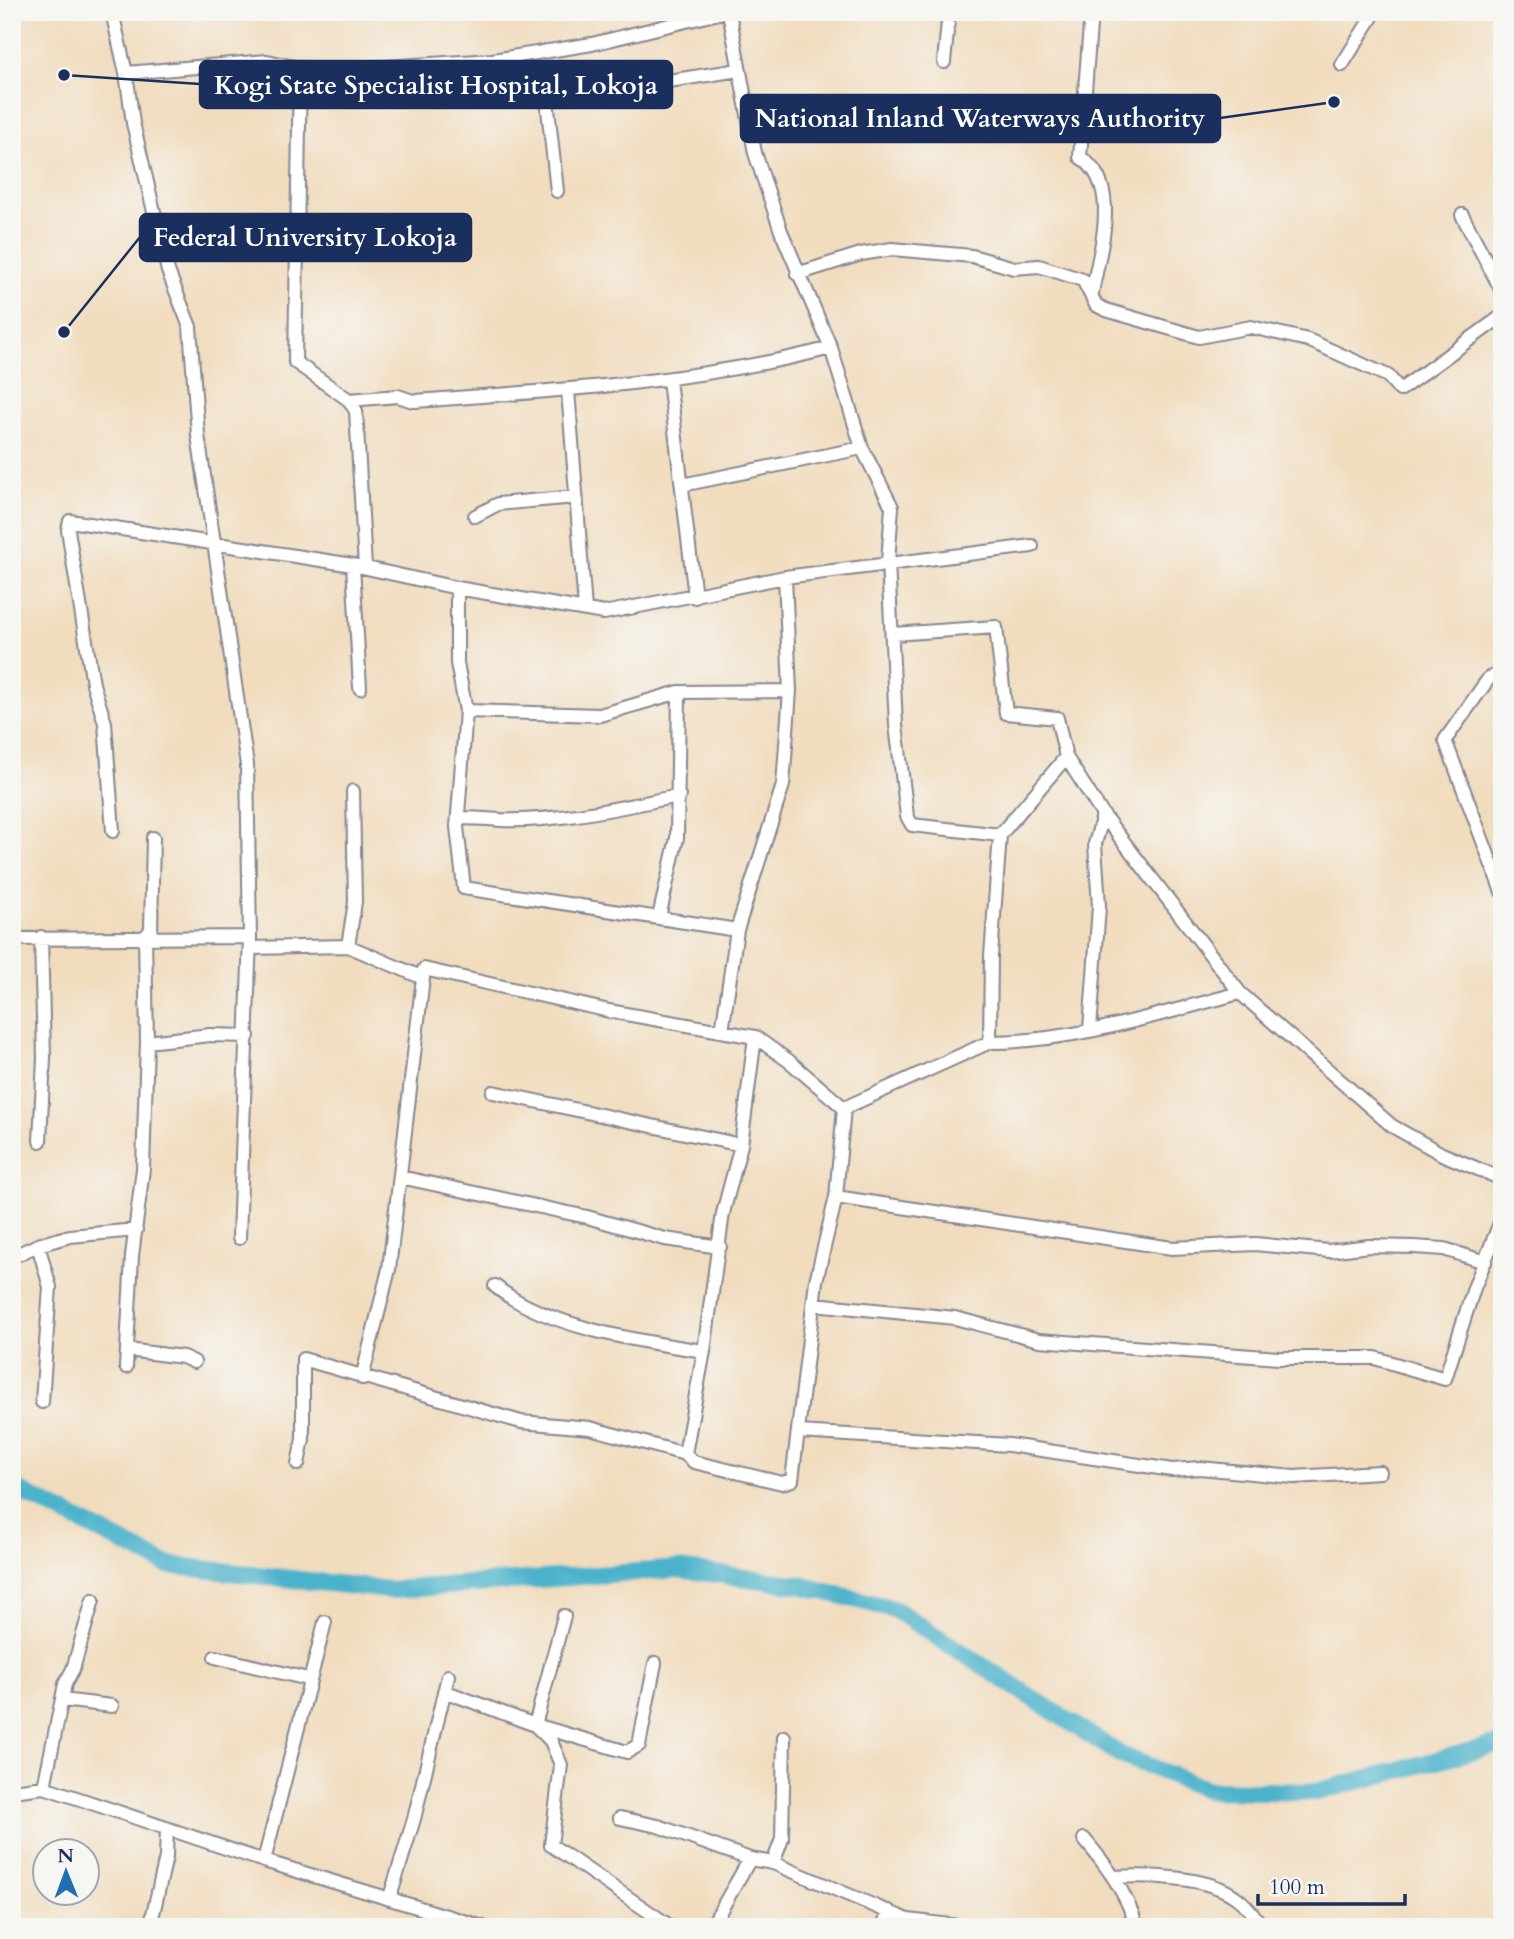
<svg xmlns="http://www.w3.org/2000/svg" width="1514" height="1939" viewBox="0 0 1514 1939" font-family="Cardo,serif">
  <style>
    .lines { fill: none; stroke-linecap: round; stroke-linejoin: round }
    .river { stroke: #4cb2cb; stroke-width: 18 }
    .minor-casing { stroke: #86868e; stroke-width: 16 }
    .minor { stroke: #fff; stroke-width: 12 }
    .leader { fill: none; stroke: #1b2f5e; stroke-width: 2.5 }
    .callout-dot { fill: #1b2f5e; stroke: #f6f6f2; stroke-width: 2.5 }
    .callout { fill: #1b2f5e; stroke: #1b2f5e; stroke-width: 2.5 }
    .callout-label { font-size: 26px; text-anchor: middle; font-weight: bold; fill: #fff }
  </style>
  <rect width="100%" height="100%" fill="#f6f6f2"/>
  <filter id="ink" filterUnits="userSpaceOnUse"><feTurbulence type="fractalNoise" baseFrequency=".0143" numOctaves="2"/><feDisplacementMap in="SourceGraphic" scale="14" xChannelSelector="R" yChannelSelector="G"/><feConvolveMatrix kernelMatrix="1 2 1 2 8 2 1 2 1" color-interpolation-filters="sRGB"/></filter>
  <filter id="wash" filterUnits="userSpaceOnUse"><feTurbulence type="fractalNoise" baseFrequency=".00686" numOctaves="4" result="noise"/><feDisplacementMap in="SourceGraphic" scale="28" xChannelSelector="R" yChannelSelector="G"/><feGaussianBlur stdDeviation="1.57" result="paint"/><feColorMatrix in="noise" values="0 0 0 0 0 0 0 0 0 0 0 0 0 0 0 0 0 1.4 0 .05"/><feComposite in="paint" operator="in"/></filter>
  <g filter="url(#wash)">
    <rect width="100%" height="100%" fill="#f1dcbe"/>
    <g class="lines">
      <path class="river" d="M12 1487 167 1565 390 1590 678 1569 800 1585 894 1609 1121 1755 1208 1790 1316 1792 1502 1743"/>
    </g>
  </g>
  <g filter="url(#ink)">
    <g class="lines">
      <g class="minor-casing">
        <path id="minor" d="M729 12 755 153 781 231 831 348 862 448 892 507 888 562 896 725 907 816 912 825 1000 835
          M1091 12 1080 157C1123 185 1099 251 1092 293
          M944 62 949 12
          M449 64 450 74 456 81 547 100 739 70
          M1342 65 1375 12
          M126 73 267 61 300 68
          M547 100 557 191
          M1462 215 1502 291
          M797 274 861 254 892 249 972 256 1014 268 1039 266 1083 280 1096 305 1106 310 1199 337 1251 327 1308 340 1388 376 1400 390 1502 316
          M669 380 695 597
          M568 390 585 609
          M349 400 398 396 413 401C553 391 694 383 831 348
          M682 485 862 448
          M475 516 498 504 576 497
          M353 565 360 688
          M365 567 356 411 349 400 295 362 300 68 322 71 493 60 592 44 723 12
          M457 588V663L466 711 457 827 464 888 737 930
          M893 634 996 627 1006 713 1057 718 1066 757
          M1502 673 1489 678 1445 740 1502 892
          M466 711 600 715 679 692 790 691
          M458 818C473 818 487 819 501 820 561 822 621 807 679 796
          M113 831 105 723 93 684 68 530 70 521 353 565 457 588 604 613 785 577 1032 546
          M659 917 677 838 679 692
          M12 939 250 937 247 765 198 435 190 327 168 271 133 123 126 73 112 12
          M348 946 355 902 353 791
          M250 948 348 946 423 978
          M1090 1029 1099 907 1095 844 1103 815
          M722 1031 737 930 783 785 790 691 785 577
          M147 1042 210 1035 248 1036
          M990 1042 991 956 1000 835 1066 757 1103 815 1240 993 1392 1126 1442 1154 1502 1179
          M493 1092 741 1145
          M844 1108 990 1042C1074 1042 1159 1014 1240 993
          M40 1141 44 1058 41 937
          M400 1177 587 1217 665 1239 720 1247
          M836 1197 1172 1248 1255 1244 1329 1251 1369 1246 1414 1247 1444 1249 1485 1262
          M239 1238 250 937
          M38 1245 50 1287 42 1402
          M12 1257 38 1245 70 1236 136 1230
          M495 1286C544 1327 642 1342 704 1351
          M814 1304 955 1318 1039 1340 1279 1358H1375L1445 1379 1474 1288 1502 1218
          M127 1350 183 1357 194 1362
          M126 1367 132 1256 143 1169 147 1042 145 937 151 930 153 838
          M362 1378 389 1269 424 969 609 1011 755 1037 789 1061 844 1108
          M799 1432 1009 1445 1172 1470 1200 1468 1294 1477 1380 1472
          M685 1454 704 1351 723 1213 741 1145 755 1037
          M298 1464 303 1439V1359L521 1422 590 1428 685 1454 694 1462 782 1483 792 1480 816 1281 836 1197 844 1108
          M564 1616 535 1725 551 1741 561 1765 551 1845 671 1927
          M215 1657 308 1679
          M444 1691 535 1725 627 1752 639 1745 655 1663
          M62 1700 112 1706
          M44 1787 65 1684 73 1669 93 1600
          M12 1791 44 1787 264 1861 483 1927
          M620 1818 658 1826 750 1859
          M1084 1839C1107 1866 1126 1892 1137 1927
          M264 1861 325 1622
          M773 1863 782 1839 784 1737
          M1113 1877C1147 1875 1209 1876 1237 1898 1247 1905 1255 1917 1263 1927
          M390 1897 414 1819 448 1676
          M150 1927 166 1857 167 1828
          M711 1927 750 1859 773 1863 908 1920 967 1927
          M883 1927 889 1911"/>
      </g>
      <use href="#minor" class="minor"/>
    </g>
  </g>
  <path class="leader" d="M64 75L200 84M1334 102L1220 118M64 332L140 237"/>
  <g class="callout-dot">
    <circle cx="64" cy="75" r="7"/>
    <circle cx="1334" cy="102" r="7"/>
    <circle cx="64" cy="332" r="7"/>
  </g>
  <g class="callout">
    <rect x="200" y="61" width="472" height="47" rx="7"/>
    <rect x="741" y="95" width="479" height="47" rx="7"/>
    <rect x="140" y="214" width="331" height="47" rx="7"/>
  </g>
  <g class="callout-label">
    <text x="436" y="94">Kogi State Specialist Hospital, Lokoja</text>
    <text x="980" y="127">National Inland Waterways Authority</text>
    <text x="305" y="246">Federal University Lokoja</text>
  </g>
  <rect width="1514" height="1939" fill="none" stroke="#f6f6f2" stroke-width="42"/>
  <g transform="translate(66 1872) rotate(359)"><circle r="33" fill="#f6f6f2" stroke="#9ea6b7" stroke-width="2"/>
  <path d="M0-5L12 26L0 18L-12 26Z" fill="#1f6fb2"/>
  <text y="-10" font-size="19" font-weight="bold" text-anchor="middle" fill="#1b2f5e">N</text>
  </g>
  <path d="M1258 1894v10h147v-10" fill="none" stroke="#1b2f5e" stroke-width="3.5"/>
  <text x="1269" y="1894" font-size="21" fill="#1b2f5e" stroke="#f6f6f2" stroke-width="5" paint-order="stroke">100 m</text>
</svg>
